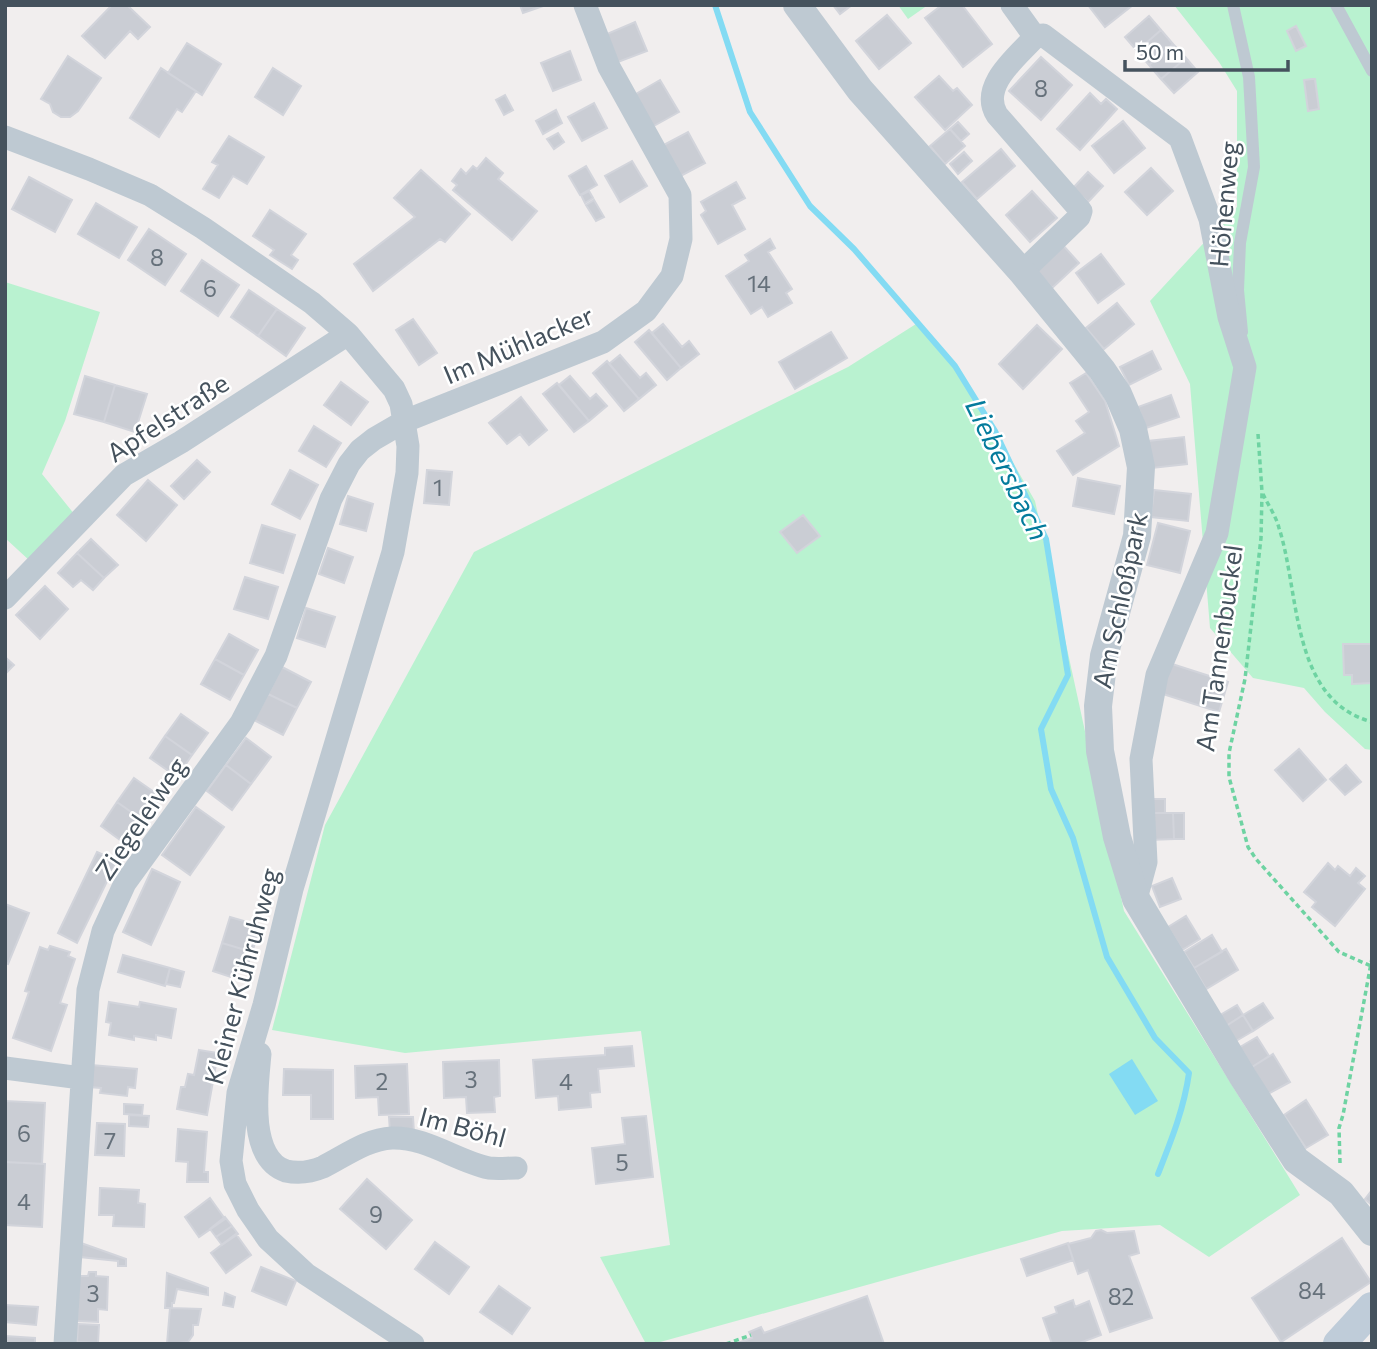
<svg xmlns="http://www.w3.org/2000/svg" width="1377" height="1349" viewBox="0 0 1377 1349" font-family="Commissioner,sans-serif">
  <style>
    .green { fill: #b9f2d0 }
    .water { fill: #83dbf3 }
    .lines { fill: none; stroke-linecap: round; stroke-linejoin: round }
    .stream { stroke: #83dbf3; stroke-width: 6 }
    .building { fill: #cacdd4; stroke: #d2d4db; stroke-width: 2 }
    .path { stroke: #6ed3a2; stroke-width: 3.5; stroke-dasharray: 5 3.5; stroke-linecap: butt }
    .service { stroke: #bec9d2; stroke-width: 12 }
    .minor { stroke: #bec9d2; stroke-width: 23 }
    .tertiary { stroke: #bec9d2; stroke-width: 28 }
    .secondary { stroke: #bfccd9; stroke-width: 32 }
    .labels { text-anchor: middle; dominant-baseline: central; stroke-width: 5; stroke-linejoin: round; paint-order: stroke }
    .number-label { font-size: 23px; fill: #66717b }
    .street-label { font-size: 26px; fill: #45525d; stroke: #fff }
    .water-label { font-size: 28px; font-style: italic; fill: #037b9c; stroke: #fff }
  </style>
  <rect width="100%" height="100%" fill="#f1eeee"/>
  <path class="green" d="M898 5H928L908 19Z
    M1174 5H1372V750L1365 749 1325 712 1304 688 1253 678 1210 628 1190 384 1150 301 1237 207V91L1219 62Z
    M5 282 100 312 65 421 42 474 75 515 30 561 5 538Z
    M916 324 970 387 1035 501 1124 911 1300 1195 1209 1257 1160 1225 1062 1231 653 1344H646L600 1257 670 1245 641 1031 405 1053 272 1030 325 825 474 552 848 367Z"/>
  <path class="water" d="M1132 1059 1158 1101 1135 1115 1109 1074Z"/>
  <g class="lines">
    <path class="stream" d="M715 5 750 112 810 206 854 249 955 366 995 431 1046 539 1068 675 1041 729 1051 789 1073 838 1107 957 1155 1038 1189 1073C1184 1109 1171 1141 1158 1174"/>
  </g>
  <path class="building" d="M112 5H127L150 27 138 39 130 31 105 58 82 36Z
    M520 5H546L523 13Z
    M833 5H852L840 14Z
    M942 5H962L992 44 963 67 925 18Z
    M1088 5H1133L1105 27Z
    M887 15 911 43 879 69 856 41Z
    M1149 16 1161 30 1137 51 1125 37Z
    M635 22 647 51 618 62 607 34Z
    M1296 26 1306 46 1296 51 1287 31Z
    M1161 30 1173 44 1149 65 1137 51Z
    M187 43 221 64 202 95 168 73Z
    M1173 44 1186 58 1161 79 1149 65Z
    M570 51 581 80 553 91 541 63Z
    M68 56 101 78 78 111 70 117H61L53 112 50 104 41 99Z
    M1041 57 1072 85 1041 120 1009 91Z
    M1186 58 1198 72 1174 93 1161 79Z
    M161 68 196 91 182 112 177 109 159 137 130 118Z
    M273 68 301 86 283 115 255 97Z
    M939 76 953 91 957 88 972 105 945 130 915 97Z
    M1312 79H1315L1319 109 1308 111 1304 80Z
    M660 80 679 112 652 127 634 95Z
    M1090 93 1101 104 1106 99 1117 109 1080 150 1057 129Z
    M505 95 513 110 504 115 496 100Z
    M594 103 607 128 582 141 568 117Z
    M556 110 562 123 543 134 536 121Z
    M1123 121 1145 148 1114 173 1092 146Z
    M958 122 969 134 961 141 950 129Z
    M950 129 965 146 945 164 930 146Z
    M688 132 705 163 677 178 660 147Z
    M558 133 564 142 554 149 547 139Z
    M229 136 264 157 247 184 233 176 219 198 203 189 218 165 212 162Z
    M1001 149 1015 166 977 199 962 182Z
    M964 152 972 161 958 174 950 164Z
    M486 158 503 173 498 179 537 211 512 240 453 190 457 185 452 181 461 169 466 174 473 166 477 169Z
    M632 161 647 186 620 202 605 176Z
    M586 166 597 185 580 195 569 176Z
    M1151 168 1173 191 1147 215 1125 192Z
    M421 170 470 214 445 242 440 239 373 291 354 264 415 217 394 198Z
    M1088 172 1103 186 1088 202 1073 188Z
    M29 177 72 200 55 232 12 209Z
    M736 182 745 198 732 205 745 229 718 244 701 215 706 211 701 202Z
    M589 191 593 198 585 203 581 195Z
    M1032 191 1057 218 1030 242 1006 215Z
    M594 200 604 217 596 221 586 205Z
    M96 203 137 227 119 258 78 234Z
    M270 210 306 234 291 255 298 260 292 269 270 255 274 250 253 236Z
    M149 229 186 254 165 285 128 260Z
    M770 239 775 248 768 252 792 289 786 293 792 303 768 317 762 307 751 314 726 276 749 261 745 255Z
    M1061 243 1079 263 1052 288 1034 268Z
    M1101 254 1124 284 1098 303 1076 273Z
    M202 260 239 285 218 316 181 291Z
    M249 290 277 309 258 336 231 317Z
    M1117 303 1134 324 1104 349 1086 328Z
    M277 309 305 328 286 356 258 336Z
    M413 319 437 353 419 365 396 330Z
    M663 324 682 347 689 341 699 354 681 368 652 333Z
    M1037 325 1062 349 1023 389 999 364Z
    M649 330 681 368 667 380 635 342Z
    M831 332 847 358 795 389 779 362Z
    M1152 351 1161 369 1129 385 1120 367Z
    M620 355 640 378 646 373 656 385 639 399 609 364Z
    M607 361 639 399 624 411 593 373Z
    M1086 373 1105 401 1119 446 1073 475 1057 451 1085 433 1076 421 1089 412 1070 383Z
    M85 376 115 385 104 422 74 414Z
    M570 376 590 399 596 394 607 406 589 421 559 385Z
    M341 382 368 402 351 425 324 405Z
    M557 383 589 421 574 432 543 394Z
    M115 385 147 394 135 432 104 422Z
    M1171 395 1179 417 1146 428 1138 407Z
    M521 397 547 430 529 445 520 434 507 444 489 423Z
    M314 426 341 443 326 467 299 451Z
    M1184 437 1187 464 1152 468 1148 441Z
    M197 460 210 472 184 499 171 486Z
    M290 470 318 485 300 519 272 504Z
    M427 470 452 472 449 505 424 503Z
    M1078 478 1120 486 1114 514 1073 506Z
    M148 480 177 505 146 541 117 515Z
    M1154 490 1191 494 1188 521 1151 517Z
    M348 496 373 504 366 531 340 524Z
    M803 515 820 536 797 553 780 532Z
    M1158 523 1190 531 1180 573 1147 565Z
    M262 525 295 535 283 573 250 563Z
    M91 539 118 565 104 578 77 553Z
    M328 548 353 557 344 583 319 574Z
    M77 553 104 578 93 590 81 580 73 587 58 573Z
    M245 577 278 587 268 619 234 609Z
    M45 586 68 609 40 639 16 615Z
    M306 608 335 617 325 647 297 638Z
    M229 634 258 650 244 675 215 659Z
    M1343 644H1372V683L1352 684V675H1344Z
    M5 657 14 665 5 674Z
    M215 659 244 675 230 700 201 684Z
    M1169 663 1228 682 1219 712 1160 693Z
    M282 667 311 682 297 708 268 694Z
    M268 694 297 708 283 735 254 720Z
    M181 714 208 733 192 755 165 736Z
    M165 736 192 755 177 777 150 758Z
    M246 738 271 757 251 784 226 765Z
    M1299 749 1326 780 1303 801 1275 770Z
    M226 765 251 784 232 810 207 791Z
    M1346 765 1361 782 1345 795 1330 779Z
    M134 778 161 797 144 821 117 802Z
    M1149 799H1165V813H1149Z
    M117 802 144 821 127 845 101 826Z
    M196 807 224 827 190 875 162 855Z
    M1149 813H1173L1174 839 1149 840Z
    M1173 813H1184V839H1174Z
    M97 852 117 861 77 943 58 933Z
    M1328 863 1335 870 1338 866 1350 876 1356 868 1365 876 1358 883 1365 889 1335 926 1312 907 1316 902 1304 892Z
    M152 869 180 882 151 945 123 932Z
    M1172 878 1181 899 1160 907 1152 886Z
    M5 904 29 913 8 964 5 963Z
    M1186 916 1200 939 1182 950 1168 927Z
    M230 917 261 926 252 952 222 943Z
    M1212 935 1222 952 1194 968 1184 952Z
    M222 943 252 952 246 971 237 968 234 978 213 971Z
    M50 946 70 952 68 956 75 959 60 1003 67 1005 51 1051 13 1038 29 992 25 991 40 947 48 950Z
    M1226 949 1238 970 1206 989 1194 968Z
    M123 955 170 968 165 986 118 972Z
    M170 968 184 972 180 987 166 984Z
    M109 1002 139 1007 140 1002 176 1009 171 1038 156 1035V1040L134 1036V1040L109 1035 111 1023 106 1022Z
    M1263 1003 1273 1018 1253 1031 1243 1015Z
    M1237 1005 1243 1015 1226 1026 1220 1015Z
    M1243 1015 1253 1031 1236 1041 1226 1026Z
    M1257 1037 1269 1056 1252 1067 1240 1047Z
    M632 1046 634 1066 598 1069 600 1092 590 1093 591 1107 559 1110 558 1096 536 1098 533 1060 605 1055V1048Z
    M199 1050 218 1053 207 1115 177 1109 181 1087H185L188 1074 194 1075Z
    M1273 1054 1290 1082 1268 1094 1252 1067Z
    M499 1060 500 1096 494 1097 495 1112 467 1113 466 1097 444 1098 443 1062Z
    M407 1064 409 1114 379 1115 378 1097 356 1098 355 1066Z
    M91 1065 137 1069 135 1088 128 1087 127 1096 100 1093 101 1088 89 1087Z
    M284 1069 333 1070V1119H311V1095H283Z
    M1306 1100 1328 1135 1306 1148 1284 1115Z
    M5 1101 45 1103 42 1164 5 1162Z
    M124 1104 143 1105 142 1115 124 1114Z
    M129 1115 149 1116 148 1127 129 1126Z
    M646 1116 653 1177 596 1184 592 1148 625 1144 622 1118Z
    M389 1117H413L414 1132H390Z
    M97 1123 125 1124 124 1156 95 1155Z
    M178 1129 207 1132 204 1172H208V1182H187L188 1162 176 1161Z
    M6 1162 45 1164 42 1227 5 1225Z
    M367 1179 412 1220 386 1249 340 1209Z
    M100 1188 139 1190 138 1203 145 1204 144 1227 113 1226 114 1215H99Z
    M1372 1190V1205L1365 1199Z
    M210 1198 225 1219 199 1237 185 1217Z
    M225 1217 232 1226 216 1237 210 1229Z
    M232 1226 238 1234 222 1245 216 1237Z
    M1101 1230 1107 1233 1134 1231 1139 1253 1129 1256 1152 1318 1110 1332 1088 1270 1078 1274 1068 1244 1091 1238 1096 1231Z
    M236 1234 251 1255 226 1273 211 1253Z
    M1342 1238 1371 1282 1281 1342 1252 1298Z
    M435 1242 469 1267 449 1294 415 1269Z
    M81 1243 126 1259V1266H118V1261L80 1257Z
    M1068 1243 1073 1260 1027 1276 1021 1259Z
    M261 1267 296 1281 286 1305 252 1291Z
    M89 1272H96V1276L108 1277 107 1310 98 1309V1322L77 1321 79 1276H88Z
    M167 1273 208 1288V1295L177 1289 174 1303H172V1308H165Z
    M499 1286 530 1308 512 1334 480 1312Z
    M225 1293 235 1297 233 1307 223 1305Z
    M867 1296 884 1344H735L752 1338 749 1332 761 1327 764 1333Z
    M1073 1300 1075 1307 1089 1301 1101 1335 1077 1344H1052L1043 1318 1057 1313 1055 1307Z
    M5 1305 38 1307 36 1325 5 1322Z
    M170 1308 201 1309 198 1325H193V1335L188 1342 167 1344Z
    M78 1324 99 1325 98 1343 77 1342Z
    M5 1336 35 1338V1344H5Z"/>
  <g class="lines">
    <path class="path" d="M1258 434 1262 492 1261 538 1245 679 1229 753V777L1248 847 1256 859 1339 952 1371 966
      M1263 494C1268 505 1276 516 1279 528 1300 592 1290 700 1372 722
      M1340 1163 1339 1128 1343 1115 1372 958
      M726 1344 751 1335"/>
    <path class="service" d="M1233 5 1249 77 1254 167 1240 243 1238 290 1242 332
      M1336 5 1372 71"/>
    <path class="minor" d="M1012 5 1035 37
      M5 137 89 169 150 195 203 228 312 303 348 334 394 389 401 404 408 446 407 473 393 552 292 889 264 1005 238 1093 231 1161 235 1184 248 1210 268 1239 306 1274 413 1344
      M1022 272 1079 217 1081 211 997 115C979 86 1017 57 1035 37L1043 35 1180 138 1210 219 1229 317 1245 367 1217 533 1157 675 1141 759 1146 862 1136 899
      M5 598 124 475 181 442 348 334
      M260 1054C257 1086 247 1158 286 1171 299 1174 311 1172 323 1167 345 1156 367 1139 392 1138 427 1137 456 1161 489 1168 498 1169 507 1168 516 1168
      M5 1068 81 1078
      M65 1344 88 990 103 931 125 883 241 723 276 656 331 499 349 464 360 450 374 439 405 421 603 342 646 311 672 276 681 239 680 195 609 67 585 5"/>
    <path class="tertiary" d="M797 5 860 90 1022 272 1102 370 1118 394 1133 429 1141 467 1137 536 1104 656 1098 706 1100 751 1117 837 1136 899 1243 1077 1296 1160 1341 1193 1372 1232"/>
    <path class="secondary" d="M1339 1344 1372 1308"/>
  </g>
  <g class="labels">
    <g class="number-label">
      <text x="1041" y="88">8</text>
      <text x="157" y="257">8</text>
      <text x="759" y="283">14</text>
      <text x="210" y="288">6</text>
      <text x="438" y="487">1</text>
      <text x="471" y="1079">3</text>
      <text x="382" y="1081">2</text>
      <text x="566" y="1081">4</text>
      <text x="24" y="1133">6</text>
      <text x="110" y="1140">7</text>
      <text x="622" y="1162">5</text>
      <text x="24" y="1201">4</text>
      <text x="376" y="1214">9</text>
      <text x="1312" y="1290">84</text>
      <text x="93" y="1293">3</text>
      <text x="1121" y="1296">82</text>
    </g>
    <g class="street-label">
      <text transform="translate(1223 204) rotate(-85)">Höhenweg</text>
      <text transform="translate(518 344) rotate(-23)">Im Mühlacker</text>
      <text transform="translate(167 417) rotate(-33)">Apfelstraße</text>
      <text transform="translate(1119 600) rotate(-78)">Am Schloßpark</text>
      <text transform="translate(1218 648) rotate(-82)">Am Tannenbuckel</text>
      <text transform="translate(140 818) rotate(-56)">Ziegeleiweg</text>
      <text transform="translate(241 976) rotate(-75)">Kleiner Kühruhweg</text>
      <text transform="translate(463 1126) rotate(15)">Im Böhl</text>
    </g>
    <g class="water-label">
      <text transform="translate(1008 469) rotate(64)">Liebersbach</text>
    </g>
  </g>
  <rect width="1377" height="1349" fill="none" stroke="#45525d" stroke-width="14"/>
  <path d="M1125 60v10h163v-10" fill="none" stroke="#45525d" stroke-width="3.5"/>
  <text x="1136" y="60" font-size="21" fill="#45525d" stroke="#ffffff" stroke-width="5" paint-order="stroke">50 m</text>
</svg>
